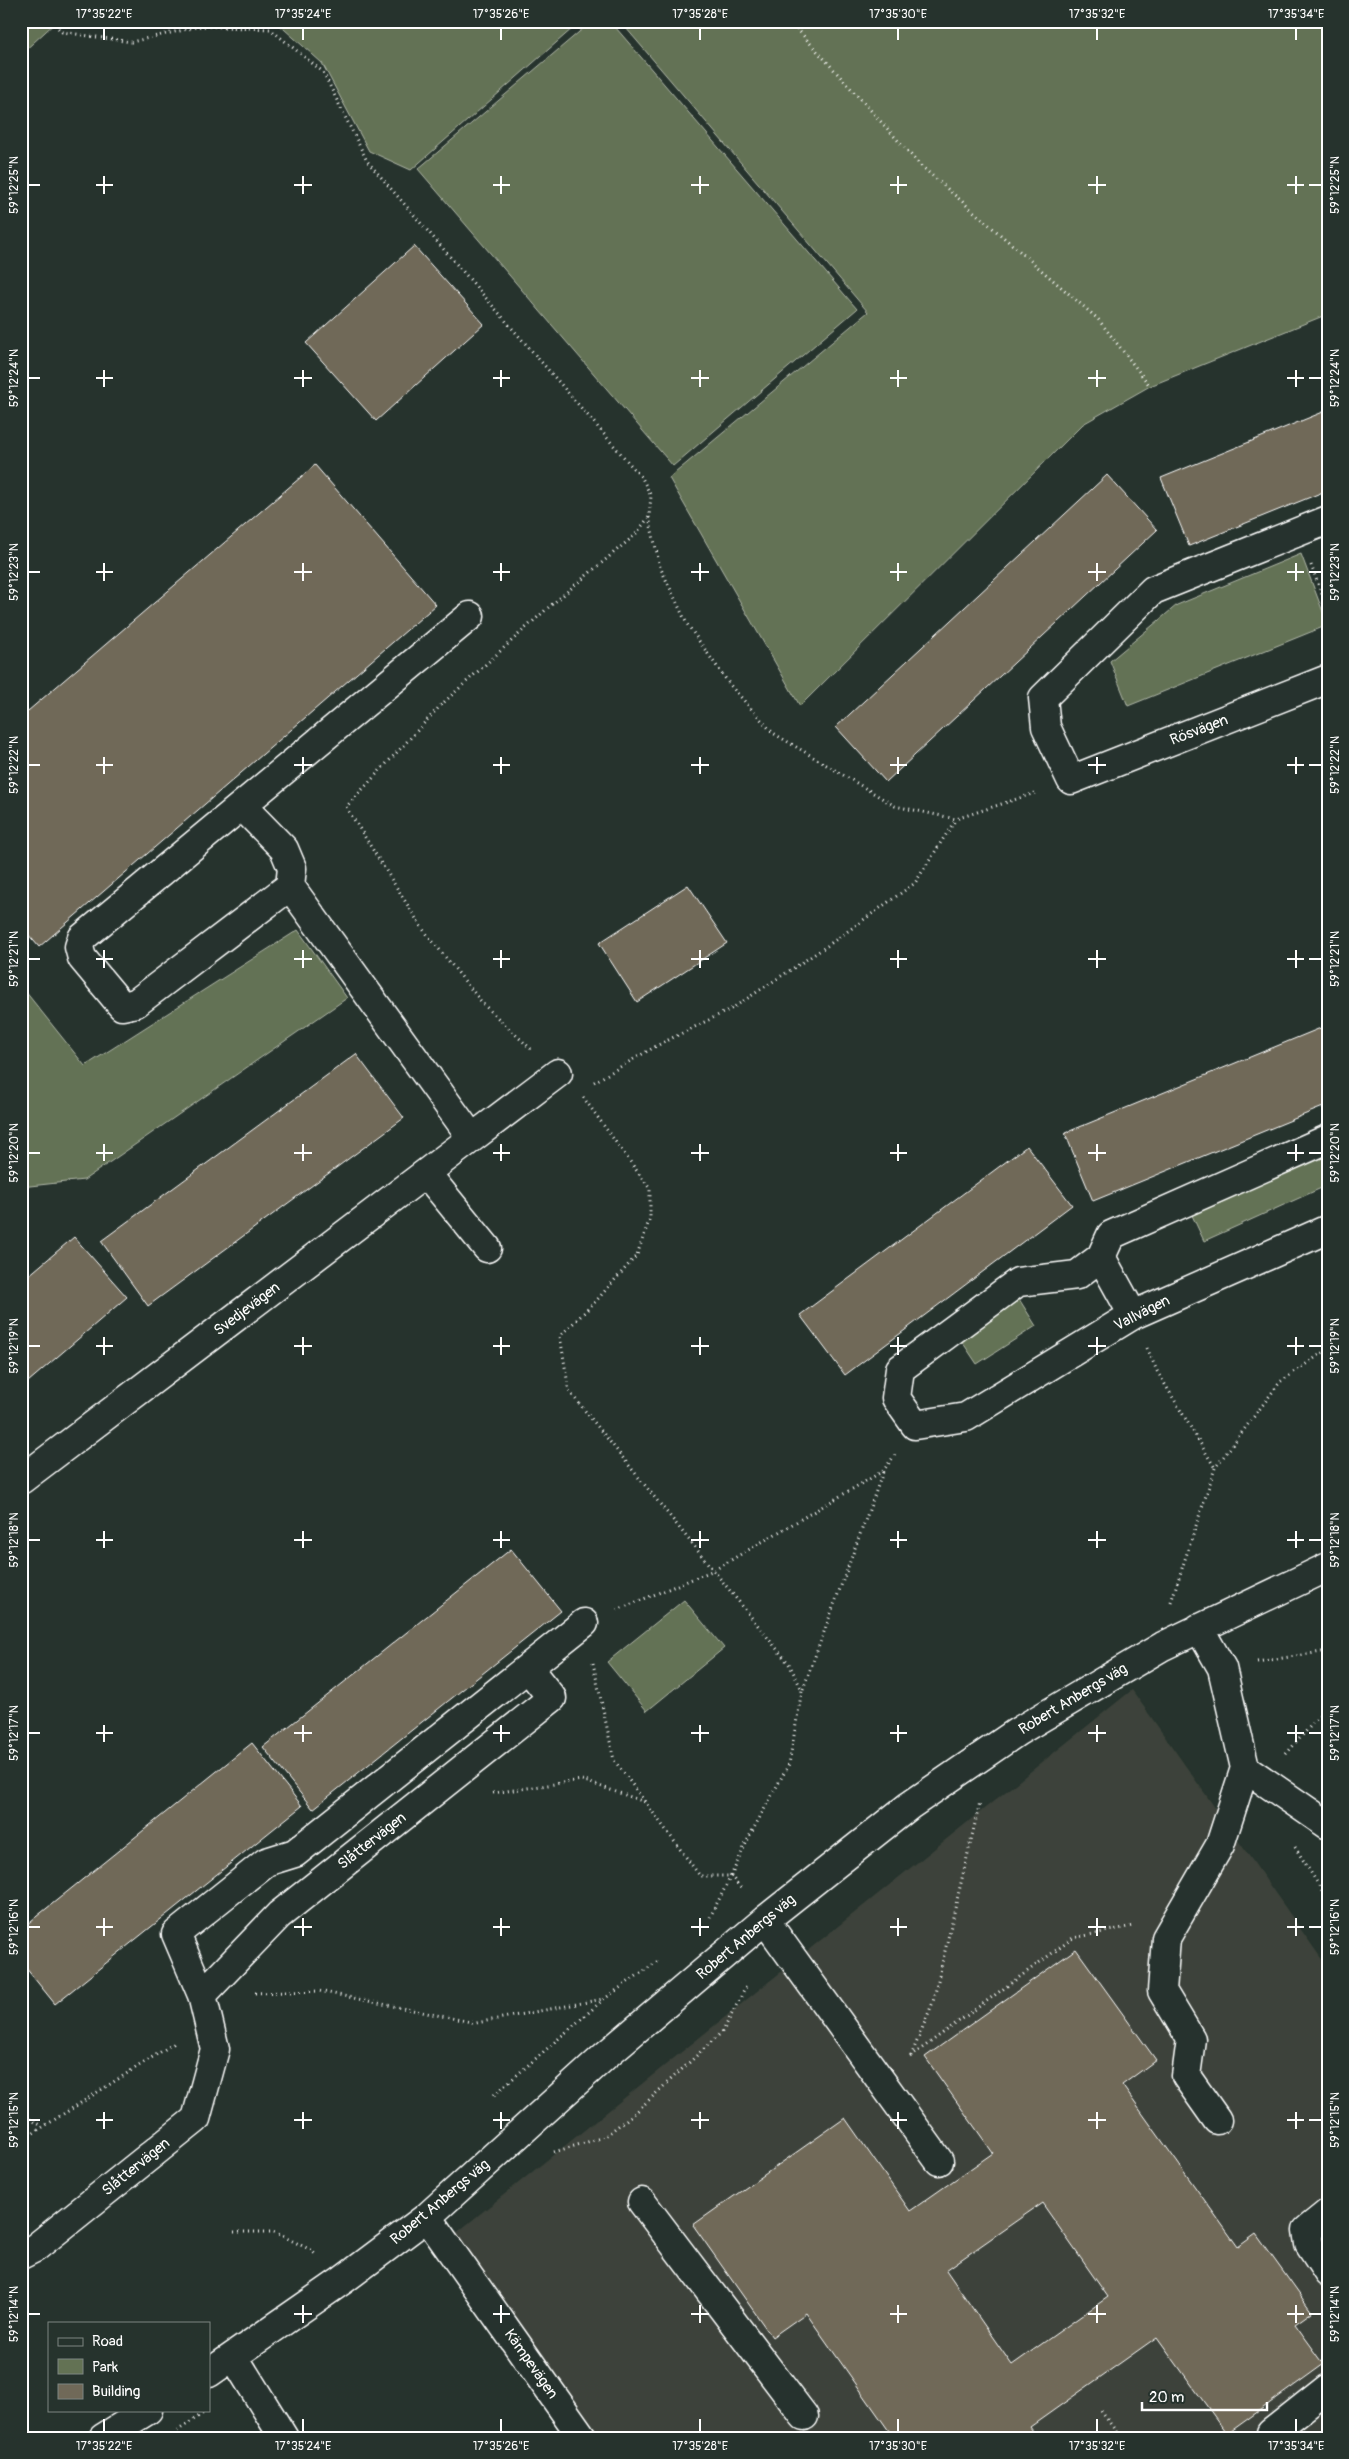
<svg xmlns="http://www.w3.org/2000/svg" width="1349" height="2459" viewBox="0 0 1349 2459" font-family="Pangolin,sans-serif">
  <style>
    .built { fill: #3c433a }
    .green { fill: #637254; stroke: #b1b8aa }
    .building { fill: #706958; stroke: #fff; fill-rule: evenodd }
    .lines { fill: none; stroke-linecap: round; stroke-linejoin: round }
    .minor-casing { stroke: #fff; stroke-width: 31 }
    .path { stroke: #fff; stroke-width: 3; stroke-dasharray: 1 4; stroke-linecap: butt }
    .minor { stroke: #26332d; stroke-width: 28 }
    .ticks { fill: none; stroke: #fff; stroke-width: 2 }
    .labels { text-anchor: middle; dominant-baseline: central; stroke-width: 4.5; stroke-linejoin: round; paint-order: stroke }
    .street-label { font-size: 15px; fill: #fff; stroke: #26332d }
    .neatline { fill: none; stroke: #fff; stroke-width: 2 }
    .ticks-label { font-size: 12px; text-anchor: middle; fill: #fff }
  </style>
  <rect width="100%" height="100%" fill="#26332d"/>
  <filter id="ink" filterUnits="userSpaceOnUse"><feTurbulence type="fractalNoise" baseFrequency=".02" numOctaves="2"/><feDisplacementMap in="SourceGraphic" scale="10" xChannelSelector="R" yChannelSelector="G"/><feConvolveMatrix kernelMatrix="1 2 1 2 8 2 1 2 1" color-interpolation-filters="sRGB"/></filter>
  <g filter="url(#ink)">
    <path class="built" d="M1132 1690 1328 1968V2438H595L450 2238Z"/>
    <path class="green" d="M21 21H57L21 54Z
      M275 21H581L411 170 369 151 322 63Z
      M592 21H610L857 309 673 466 418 169Z
      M620 21H1328V314L1150 386 1083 424 800 706 669 478 868 312Z
      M1301 554 1328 625 1128 706 1110 661 1177 605Z
      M298 930 347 998 84 1180 21 1187V986L85 1066Z
      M1328 1149V1185L1204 1241 1190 1211Z
      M1019 1299 1036 1326 977 1364 959 1337Z
      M684 1600 724 1648 647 1711 607 1662Z"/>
    <path class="building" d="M414 246 484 324 376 421 306 343Z
      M1328 410V490L1189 546 1161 478Z
      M315 465 436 605 39 947 21 926V717Z
      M1107 475 1157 530 886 782 836 727Z
      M688 885 727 943 637 1002 599 943Z
      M1328 1025V1105L1093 1201 1065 1133Z
      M356 1054 404 1118 148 1306 101 1241Z
      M1027 1146 1072 1205 845 1375 800 1315Z
      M74 1237 127 1297 21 1388V1282Z
      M511 1549 561 1611 313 1809 263 1747Z
      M252 1743 302 1806 55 2004 21 1962V1929Z
      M1076 1949 1156 2060 1122 2085 1238 2247 1256 2234 1312 2312 1295 2324 1324 2364 1227 2434 1157 2337 1030 2427 1038 2438H894L806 2313 772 2337 693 2225 845 2118 910 2211 993 2153 925 2057ZM1042 2203 1108 2297 1012 2365 946 2270Z"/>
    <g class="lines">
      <g class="minor-casing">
        <path id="minor" d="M1328 520 1153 590 1043 698 1046 727 1071 780 1328 679
          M242 806 284 849 292 868 290 886 136 1003 122 1006 82 958 79 947 82 938 470 616
          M472 1138 558 1073
          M426 1173 487 1248
          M1101 1257 1077 1275 1018 1282 900 1369 896 1398 915 1425 966 1417 1133 1315 1328 1229
          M1133 1315 1101 1257 1111 1235 1328 1139
          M21 1480 472 1138 290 886
          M1199 1628 1222 1668 1245 1768 1328 1825
          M765 1920 939 2161
          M202 1995 279 1915 552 1698 528 1668
          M1217 2120 1186 2076 1191 2039 1162 1991 1166 1938 1220 1845 1245 1768
          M642 2202 804 2416
          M1328 2213 1307 2230 1309 2244 1328 2273
          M427 2217 583 2438
          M21 2255 35 2248 196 2119 215 2049 202 1995 176 1934 266 1862 295 1853 584 1623
          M234 2357 284 2438
          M209 2373 343 2280 427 2217 606 2055 765 1920 909 1806 1017 1732 1163 1646 1328 1567
          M103 2438 148 2410
          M1270 2438 1271 2433 1328 2388"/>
      </g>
      <path class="path" d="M51 21 62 32 131 42 201 26 270 29 323 72 367 161 642 478 651 496 649 517 635 535 550 606 442 704 346 807 422 928 484 1005 531 1049
        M790 21 921 166 1098 319 1150 386
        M649 517 660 567 687 624 730 685 773 733 895 806 956 819 1038 792
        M1311 565 1328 611
        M594 1082 660 1044 731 1009 827 946 915 883 956 819
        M583 1097 650 1189V1218L637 1255 596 1301 560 1336 569 1391 789 1664 802 1690 789 1764 749 1837 731 1876 743 1891
        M1147 1348 1157 1371 1215 1468
        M1171 1602 1215 1468 1280 1382 1328 1349
        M617 1610 714 1570 883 1471 895 1455
        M1257 1662 1328 1651
        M593 1663 614 1760 700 1876H731L710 1917
        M803 1689 883 1472
        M1286 1754 1328 1706
        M493 1793 582 1780 645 1802
        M1295 1847 1328 1900
        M255 1993 319 1991 476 2023 603 1999
        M911 2056 933 2002 980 1802
        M910 2057 1073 1938 1133 1926
        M494 2095 604 1999 658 1961
        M21 2114 42 2126
        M21 2141 173 2044 175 2041
        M554 2152 604 2137 635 2113 723 2031 747 1985
        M234 2232H274L311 2250 316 2255
        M1101 2411 1121 2438
        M177 2431 208 2410"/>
      <use href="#minor" class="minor"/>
    </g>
  </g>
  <path class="ticks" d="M104 28V40M303 28V40M501 28V40M700 28V40M898 28V40M1097 28V40M1296 28V40M104 176V194M303 176V194M501 176V194M700 176V194M898 176V194M1097 176V194M1296 176V194M28 185H40M96 185H113M294 185H312M493 185H510M691 185H709M890 185H907M1088 185H1106M1287 185H1304M1309 185H1322M104 370V387M303 370V387M501 370V387M700 370V387M898 370V387M1097 370V387M1296 370V387M28 378H40M96 378H113M294 378H312M493 378H510M691 378H709M890 378H907M1088 378H1106M1287 378H1304M1309 378H1322M104 563V581M303 563V581M501 563V581M700 563V581M898 563V581M1097 563V581M1296 563V581M28 572H40M96 572H113M294 572H312M493 572H510M691 572H709M890 572H907M1088 572H1106M1287 572H1304M1309 572H1322M104 757V774M303 757V774M501 757V774M700 757V774M898 757V774M1097 757V774M1296 757V774M28 765H40M96 765H113M294 765H312M493 765H510M691 765H709M890 765H907M1088 765H1106M1287 765H1304M1309 765H1322M104 950V968M303 950V968M501 950V968M700 950V968M898 950V968M1097 950V968M1296 950V968M28 959H40M96 959H113M294 959H312M493 959H510M691 959H709M890 959H907M1088 959H1106M1287 959H1304M1309 959H1322M104 1144V1161M303 1144V1161M501 1144V1161M700 1144V1161M898 1144V1161M1097 1144V1161M1296 1144V1161M28 1153H40M96 1153H113M294 1153H312M493 1153H510M691 1153H709M890 1153H907M1088 1153H1106M1287 1153H1304M1309 1153H1322M104 1337V1355M303 1337V1355M501 1337V1355M700 1337V1355M898 1337V1355M1097 1337V1355M1296 1337V1355M28 1346H40M96 1346H113M294 1346H312M493 1346H510M691 1346H709M890 1346H907M1088 1346H1106M1287 1346H1304M1309 1346H1322M104 1531V1548M303 1531V1548M501 1531V1548M700 1531V1548M898 1531V1548M1097 1531V1548M1296 1531V1548M28 1540H40M96 1540H113M294 1540H312M493 1540H510M691 1540H709M890 1540H907M1088 1540H1106M1287 1540H1304M1309 1540H1322M104 1725V1742M303 1725V1742M501 1725V1742M700 1725V1742M898 1725V1742M1097 1725V1742M1296 1725V1742M28 1733H40M96 1733H113M294 1733H312M493 1733H510M691 1733H709M890 1733H907M1088 1733H1106M1287 1733H1304M1309 1733H1322M104 1918V1936M303 1918V1936M501 1918V1936M700 1918V1936M898 1918V1936M1097 1918V1936M1296 1918V1936M28 1927H40M96 1927H113M294 1927H312M493 1927H510M691 1927H709M890 1927H907M1088 1927H1106M1287 1927H1304M1309 1927H1322M104 2112V2129M303 2112V2129M501 2112V2129M700 2112V2129M898 2112V2129M1097 2112V2129M1296 2112V2129M28 2120H40M96 2120H113M294 2120H312M493 2120H510M691 2120H709M890 2120H907M1088 2120H1106M1287 2120H1304M1309 2120H1322M303 2305V2323M501 2305V2323M700 2305V2323M898 2305V2323M1097 2305V2323M1296 2305V2323M28 2314H40M294 2314H312M493 2314H510M691 2314H709M890 2314H907M1088 2314H1106M1287 2314H1304M1309 2314H1322M104 2419V2432M303 2419V2432M501 2419V2432M700 2419V2432M898 2419V2432M1097 2419V2432M1296 2419V2432"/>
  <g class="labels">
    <g class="street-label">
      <text transform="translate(1199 730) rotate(-21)">Rösvägen</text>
      <text transform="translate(247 1309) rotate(-37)">Svedjevägen</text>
      <text transform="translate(1142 1313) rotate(-27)">Vallvägen</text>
      <text transform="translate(1073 1699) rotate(-31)">Robert Anbergs väg</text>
      <text transform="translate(372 1841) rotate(-38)">Slåttervägen</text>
      <text transform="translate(746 1937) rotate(-40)">Robert Anbergs väg</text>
      <text transform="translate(136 2167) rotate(-39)">Slåttervägen</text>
      <text transform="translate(440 2202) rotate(-40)">Robert Anbergs väg</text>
      <text transform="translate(531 2364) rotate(55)">Kämpevägen</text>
    </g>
  </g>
  <rect width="1349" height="2459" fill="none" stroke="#26332d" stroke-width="55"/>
  <rect x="48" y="2322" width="162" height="90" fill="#26332d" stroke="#7d8581"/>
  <rect x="58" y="2338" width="25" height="8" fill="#26332d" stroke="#7d8581"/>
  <text x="92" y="2346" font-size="15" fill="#ffffff">Road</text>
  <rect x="58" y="2359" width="25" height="15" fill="#637254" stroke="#7d8581"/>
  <text x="92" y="2372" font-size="15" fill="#ffffff">Park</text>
  <rect x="58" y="2384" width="25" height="15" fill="#706958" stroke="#7d8581"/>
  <text x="92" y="2396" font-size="15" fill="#ffffff">Building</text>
  <path d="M1142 2402v8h125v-8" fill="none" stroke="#ffffff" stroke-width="2.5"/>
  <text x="1149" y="2402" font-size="15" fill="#ffffff" stroke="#26332d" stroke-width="4" paint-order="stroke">20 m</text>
  <rect x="28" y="28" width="1294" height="2404" class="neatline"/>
  <g class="ticks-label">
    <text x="104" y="18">17°35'22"E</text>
    <text x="303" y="18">17°35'24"E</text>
    <text x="501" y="18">17°35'26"E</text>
    <text x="700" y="18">17°35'28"E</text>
    <text x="898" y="18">17°35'30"E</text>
    <text x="1097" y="18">17°35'32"E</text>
    <text x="1296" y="18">17°35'34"E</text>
    <text transform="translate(14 185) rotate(-90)" y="4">59°12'25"N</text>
    <text transform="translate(1335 185) rotate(-90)" y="4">59°12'25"N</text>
    <text transform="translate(14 378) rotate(-90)" y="4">59°12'24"N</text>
    <text transform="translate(1335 378) rotate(-90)" y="4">59°12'24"N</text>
    <text transform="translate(14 572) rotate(-90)" y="4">59°12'23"N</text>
    <text transform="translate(1335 572) rotate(-90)" y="4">59°12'23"N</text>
    <text transform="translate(14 765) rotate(-90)" y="4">59°12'22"N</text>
    <text transform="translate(1335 765) rotate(-90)" y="4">59°12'22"N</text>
    <text transform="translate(14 959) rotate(-90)" y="4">59°12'21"N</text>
    <text transform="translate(1335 959) rotate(-90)" y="4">59°12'21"N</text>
    <text transform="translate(14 1153) rotate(-90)" y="4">59°12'20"N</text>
    <text transform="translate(1335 1153) rotate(-90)" y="4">59°12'20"N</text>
    <text transform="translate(14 1346) rotate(-90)" y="4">59°12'19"N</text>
    <text transform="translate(1335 1346) rotate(-90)" y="4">59°12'19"N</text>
    <text transform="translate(14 1540) rotate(-90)" y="4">59°12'18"N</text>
    <text transform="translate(1335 1540) rotate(-90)" y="4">59°12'18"N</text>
    <text transform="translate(14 1733) rotate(-90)" y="4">59°12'17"N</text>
    <text transform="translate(1335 1733) rotate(-90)" y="4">59°12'17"N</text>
    <text transform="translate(14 1927) rotate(-90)" y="4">59°12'16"N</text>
    <text transform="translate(1335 1927) rotate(-90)" y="4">59°12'16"N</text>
    <text transform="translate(14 2120) rotate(-90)" y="4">59°12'15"N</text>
    <text transform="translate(1335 2120) rotate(-90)" y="4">59°12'15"N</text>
    <text transform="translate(14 2314) rotate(-90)" y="4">59°12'14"N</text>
    <text transform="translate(1335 2314) rotate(-90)" y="4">59°12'14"N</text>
    <text x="104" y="2450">17°35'22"E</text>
    <text x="303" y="2450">17°35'24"E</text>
    <text x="501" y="2450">17°35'26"E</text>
    <text x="700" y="2450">17°35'28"E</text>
    <text x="898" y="2450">17°35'30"E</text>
    <text x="1097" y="2450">17°35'32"E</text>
    <text x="1296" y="2450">17°35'34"E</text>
  </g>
</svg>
